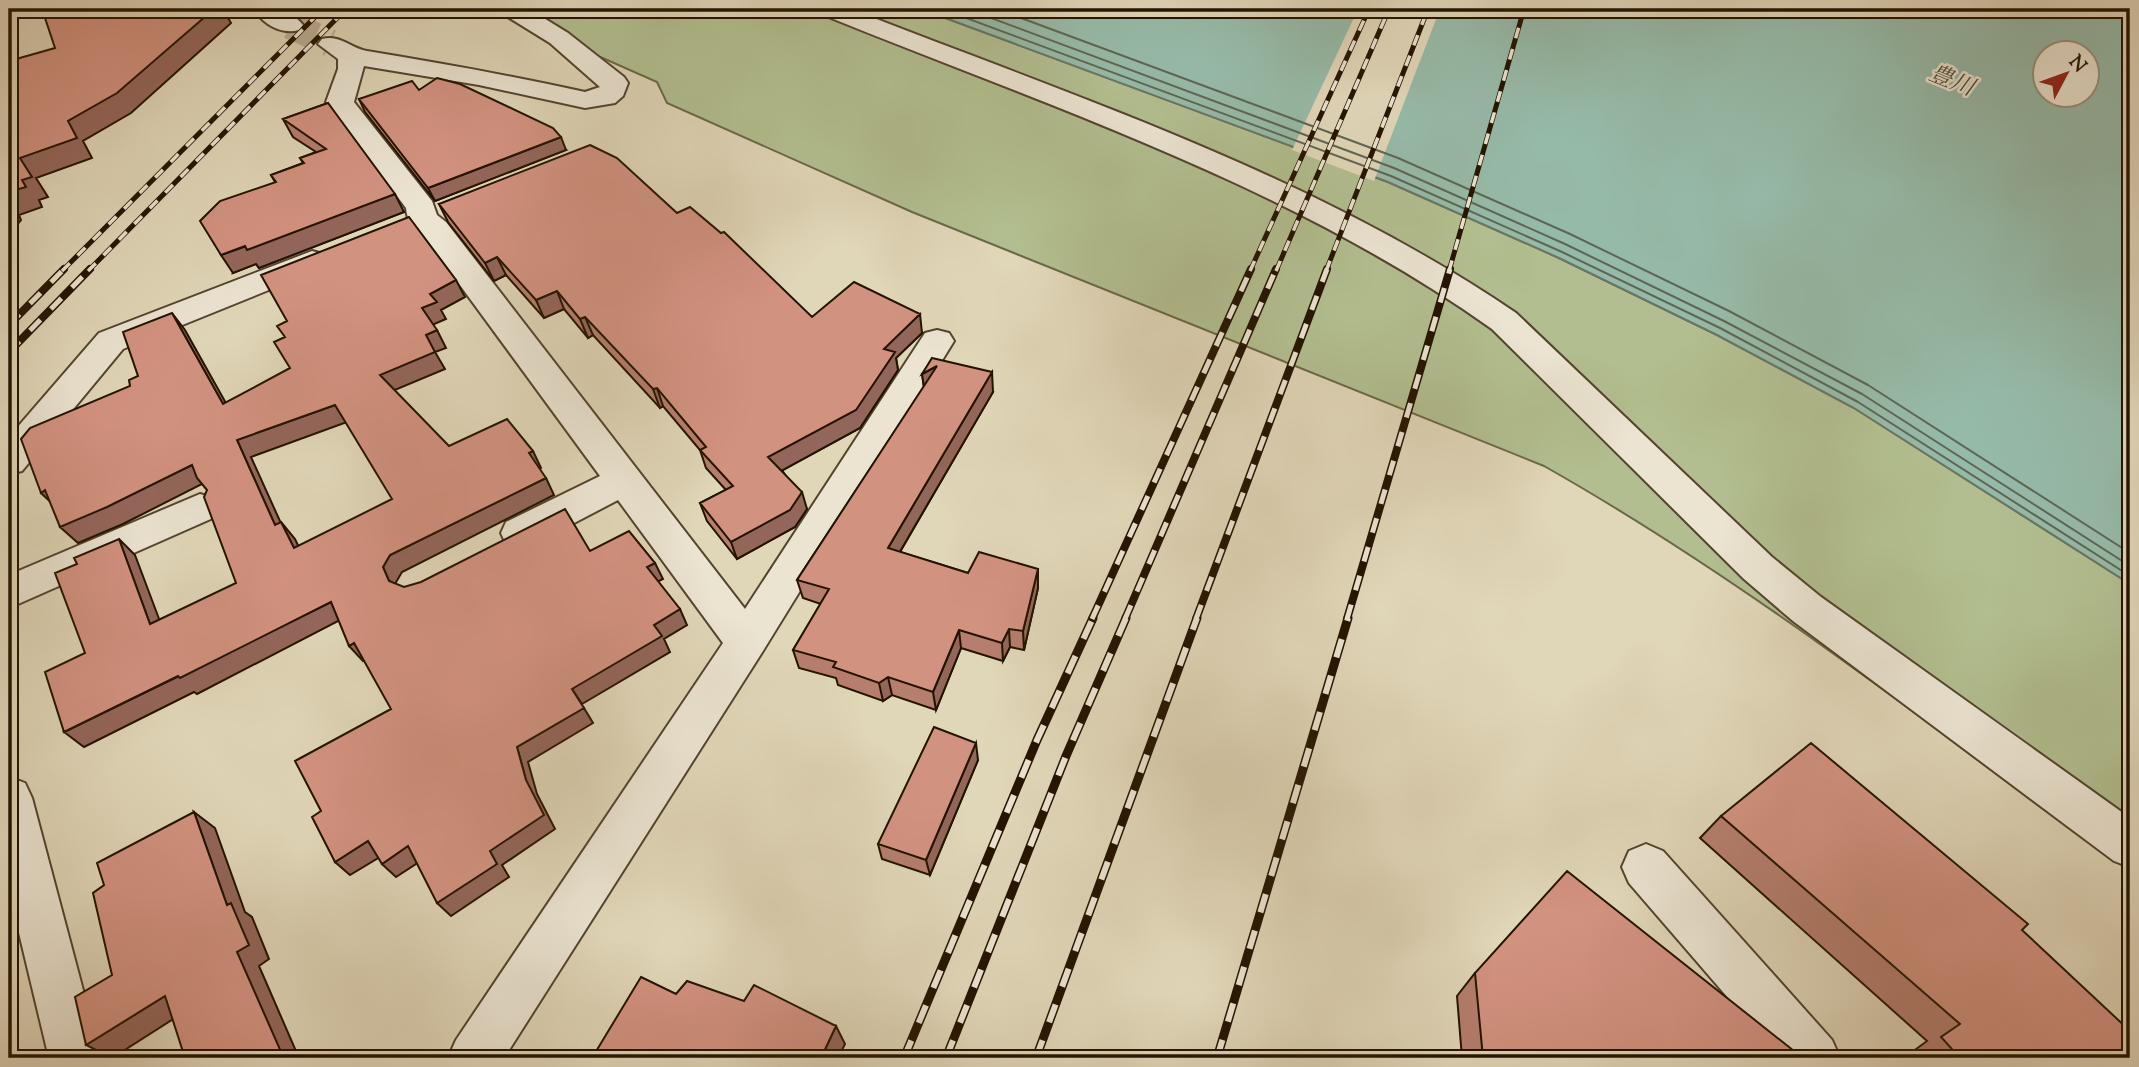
<svg xmlns="http://www.w3.org/2000/svg" width="2139" height="1067" viewBox="0 0 2139 1067" font-family="'Sorts Mill Goudy','Noto Serif JP',serif">
  <style>
    .green { fill: #b2be8f; stroke: #6b6848; stroke-width: 2 }
    .water { fill: #96baa8; stroke: #687765; stroke-width: 2; fill-rule: evenodd }
    .pier { fill: #e0d6b8 }
    .lines { fill: none; stroke-linecap: round; stroke-linejoin: round }
    .shore { stroke: #5d6654; stroke-width: 2 }
    .minor-tunnel { stroke: #baaf93; stroke-width: 28; stroke-dasharray: 28 14; stroke-linecap: butt }
    .minor-casing { stroke: #53442e; stroke-width: 4 }
    .minor { fill: #ebe4d1; fill-rule: evenodd }
    .rail-far2-casing { stroke: #241300; stroke-width: 5 }
    .rail-far1-casing { stroke: #241300; stroke-width: 8 }
    .rail-casing { stroke: #241300; stroke-width: 9 }
    .rail-far2 { stroke: #ebe4d1; stroke-width: 3.5; stroke-dasharray: 11; stroke-linecap: butt }
    .rail-far1 { stroke: #ebe4d1; stroke-width: 5; stroke-dasharray: 15; stroke-linecap: butt }
    .rail { stroke: #ebe4d1; stroke-width: 6; stroke-dasharray: 19; stroke-linecap: butt }
    .wall { fill: #b57e6e; stroke: #241300; stroke-width: 2 }
    .shaded-wall { fill: #93665a; stroke: #241300; stroke-width: 2 }
    .building { fill: #d29280; stroke: #241300; stroke-width: 2; fill-rule: evenodd }
    .labels { text-anchor: middle; dominant-baseline: central; stroke-width: 5; stroke-linejoin: round; paint-order: stroke }
    .far-water-label { font-size: 23px; font-style: italic; fill: #4c4d3b; stroke: #ebe4d1 }
  </style>
  <rect width="100%" height="100%" fill="#e0d6b8"/>
  <filter id="stains"><feTurbulence type="fractalNoise" baseFrequency=".00286" numOctaves="4"/><feColorMatrix values="0 0 0 0 .2 0 0 0 0 .09 0 0 0 0 .02 0 0 0 .5 -.17"/></filter>
  <radialGradient id="worn" r=".72"><stop offset=".6" stop-color="#630" stop-opacity="0"/><stop offset="1" stop-color="#630" stop-opacity=".3"/></radialGradient>
  <path class="green" d="M492 9H921L1388 182 1559 258 1717 335 1854 408 2130 584V871C1938 732 1751 583 1544 466L912 212 667 103 657 82Z"/>
  <path class="water" d="M921 9H2130V584L1854 408 1717 335 1559 258 1388 182ZM2044 52H2086V94H2044Z"/>
  <path class="pier" d="M1358 9H1440L1374 181 1292 150Z"/>
  <g class="lines">
    <path class="shore" d="M942 9 1391 176 1562 252 1720 328 1858 402 2130 576
      M967 9 1394 168 1565 244 1724 321 1862 394 2130 566
      M997 9 1398 158 1570 234 1729 311 1868 385 2130 553"/>
    <path class="minor-tunnel" d="M290 25 330 43"/>
    <g class="minor-casing">
      <path id="minor" d="M254 9C271 9 291 9 303 25L299 30C281 35 263 24 254 9Z
        M500 9H529L568 33 624 77 628 83 623 96 615 103 585 108 479 85 364 66 354 102 432 201 437 215 446 222 745 609 925 333 937 330 949 333 954 341 761 654 504 1058H448L456 1040 723 643 618 500 534 544 520 548 506 544 501 533 506 522 600 476 424 236C414 227 407 222 406 208L326 102 338 69V59L318 44 322 39C340 34 350 48 367 51 440 63 513 76 585 92L600 87 550 43 503 14Z
        M818 9H851C1078 98 1314 175 1516 313L1772 557 1821 597 2130 818V867L2114 861 1793 621 1744 579 1492 329C1290 185 1050 107 821 14Z
        M312 251 323 254 328 261 323 268 123 349 22 471 9 474V437L99 333Z
        M200 494 213 498 219 508 213 518 9 608V575Z
        M9 777 25 783 32 798 101 1058H49L9 891Z
        M1646 844 1663 851 1832 1040 1840 1058H1780L1629 883 1622 867 1629 851Z"/>
    </g>
    <use href="#minor" class="minor"/>
    <g class="rail-far2-casing">
      <path id="rail-far2" d="M62 271 323 9
        M88 271 346 9
        M1250 271 1369 9
        M1276 271 1389 9
        M1326 271 1428 9
        M1449 271 1524 9"/>
    </g>
    <g class="rail-far1-casing">
      <path id="rail-far1" d="M9 325 64 269
        M9 352 90 269
        M1092 619 1251 269
        M1125 619 1276 269
        M1196 619 1327 269
        M1347 619 1450 269"/>
    </g>
    <g class="rail-casing">
      <path id="rail" d="M904 1058 1037 740 1093 618
        M946 1058 1066 756 1126 618
        M1036 1058 1197 618
        M1217 1058 1348 618"/>
    </g>
    <use href="#rail-far2" class="rail-far2"/>
    <use href="#rail-far1" class="rail-far1"/>
    <use href="#rail" class="rail"/>
  </g>
  <path class="wall" d="M419 90 566 150 435 201 365 112 359 99Z
    M328 103 404 212 259 268 256 264 233 273 275 182 271 175 303 163 300 158 316 152 293 137 283 119Z
    M439 204 677 213 812 317 922 333 896 358 898 370 860 428 782 470 807 509 795 527 737 559 707 521 700 503 726 490 706 468 700 450 663 406 660 408 593 335 588 338 564 309 544 318 506 275 494 281 448 222Z
    M922 374 993 392 900 552 968 573 1038 588 1024 650 1010 647 1003 661 961 648 936 710 892 695 883 701 838 685 836 678 799 668 793 650 821 604 803 598 797 580 924 387Z
    M978 760 930 875 882 859 878 844Z
    M1721 816 2130 1058H1911L1908 1055 1927 1041 1700 838Z
    M1475 973 1797 1058H1462L1457 996Z"/>
  <path class="shaded-wall" d="M214 9H223L231 23 131 113 83 141 92 158 36 178 48 197 39 200 42 207 19 215 21 220 9 234V192L22 180 20 158Z
    M561 137 566 150 435 201 428 188Z
    M395 194 404 212 259 268 256 264 233 273 221 255Z
    M497 257 506 275 494 281 485 263Z
    M456 280 465 297 441 310 446 319 432 325 422 308 430 294Z
    M557 291 564 309 544 318 536 300Z
    M172 313 185 330 236 421 223 404Z
    M920 314 922 333 896 358 898 370 860 428 774 475 768 457Z
    M585 317 593 335 588 338 580 319Z
    M437 330 446 348 435 352 445 369 390 392 380 375 426 335Z
    M937 366 925 394 922 374Z
    M992 372 993 392 891 567 888 548Z
    M657 388 663 406 660 408 653 389Z
    M335 405 347 422 251 457 289 541 275 525 237 440Z
    M533 451 541 468 538 470 529 453Z
    M192 465 206 482 123 524 78 543 60 527Z
    M546 478 554 495 402 572 395 584 389 581 383 567 390 555Z
    M45 490 58 509 41 493Z
    M802 492 807 509 795 527 737 559 731 542Z
    M281 522 295 539 307 564 294 548Z
    M119 539 135 555 167 640 150 624Z
    M655 563 663 579 655 583 647 567Z
    M1038 569V588L1024 650 1023 631Z
    M331 602 344 618 197 694 194 692 84 747 64 732Z
    M680 609 687 625 664 639 670 652 582 704 572 689 654 625Z
    M1009 629 1010 647 1003 661 1002 643Z
    M959 630 961 648 936 710 933 692Z
    M354 643 367 659 363 661 349 646Z
    M888 677 892 695 883 701 879 683Z
    M584 708 593 723 528 762 537 794 555 829 502 865 509 877 451 916 437 903 490 851 526 780 517 747Z
    M976 743 978 760 930 875 926 860Z
    M194 812 215 828 245 912 252 917 269 959 259 966 299 1058H275L237 952 227 905Z
    M368 841 383 855 350 875 335 862Z
    M408 846 422 860 396 877 382 864Z
    M165 996 189 1009 112 1058 86 1045Z
    M836 1026 845 1044 838 1058H821Z"/>
  <path class="building" d="M42 9H214L117 93 68 121 77 138 20 158 32 177 22 180 26 187 9 192V61L55 48Z
    M437 78 460 84 553 128 561 137 428 188 359 99 412 81 419 90Z
    M328 103 395 194 247 250 245 246 221 255 200 221 220 201 276 182 271 175 304 163 300 158 326 149 283 119Z
    M590 145 617 158 677 213 690 207 721 233 724 232 812 317 854 282 920 314 884 349 895 352 856 410 768 457 802 492 790 510 731 542 700 503 733 486 700 450 706 447 657 388 653 389 585 317 580 319 557 291 536 300 497 257 485 263 439 204Z
    M409 217 456 280 430 294 437 302 422 308 437 330 426 335 435 352 380 375 449 446 507 419 533 451 529 453 546 478 390 555 383 567 389 581 404 587 421 582 565 509 590 551 629 531 655 563 647 567 680 609 654 625 662 636 572 689 584 708 517 747 526 780 544 815 490 851 497 864 437 903 408 846 382 864 368 841 335 862 312 817 321 811 295 761 391 709 354 643 349 646 331 602 180 678 178 676 64 732 45 672 85 653 55 573 77 564 74 558 119 539 150 624 236 583 204 497 207 490 197 478 192 465 107 507 60 527 45 490 41 493 21 439 30 428 130 386 129 380 138 376 123 332 172 313 223 404 290 368 274 342 285 337 277 326 287 321 261 275ZM335 405 392 499 294 548 281 522 275 525 237 440Z
    M932 358 992 372 888 548 968 573 979 552 1038 569 1023 631 1009 629 1002 643 959 630 933 692 888 677 879 683 833 667 836 662 793 650 829 589 797 580 937 366 922 374Z
    M934 727 976 743 926 860 878 844Z
    M1811 743 2028 924 2022 930 2130 1031V1058H1960L1941 1037 1960 1024 1721 816Z
    M194 812 227 905 231 903 249 945 237 952 282 1054 275 1058H185L165 996 86 1045 75 997 112 975 93 893 104 885 97 863Z
    M1567 871 1799 1055 1797 1058H1483L1475 973Z
    M641 977 676 994 687 981 744 1001 754 985 836 1026 821 1058H592Z"/>
  <g class="labels">
    <g class="far-water-label">
      <text transform="translate(1951 82) rotate(22)">豊川</text>
    </g>
  </g>
  <rect width="2139" height="1067" fill="none" stroke="#e0d6b8" stroke-width="35"/>
  <rect x="10" y="10" width="2118" height="1046" fill="none" stroke="#241300" stroke-width="3.5"/>
  <rect x="18" y="18" width="2104" height="1032" fill="none" stroke="#241300" stroke-width="2"/>
  <g transform="translate(2066 74) rotate(49)"><circle r="33" fill="#ebe4d1" stroke="#9b907d" stroke-width="2"/>
  <path d="M0-5L12 26L0 18L-12 26Z" fill="#8f2418"/>
  <text y="-10" font-size="19" font-weight="bold" text-anchor="middle" fill="#241300">N</text>
  </g>
  <rect width="100%" height="100%" filter="url(#stains)"/>
  <rect width="100%" height="100%" fill="url(#worn)"/>
</svg>
